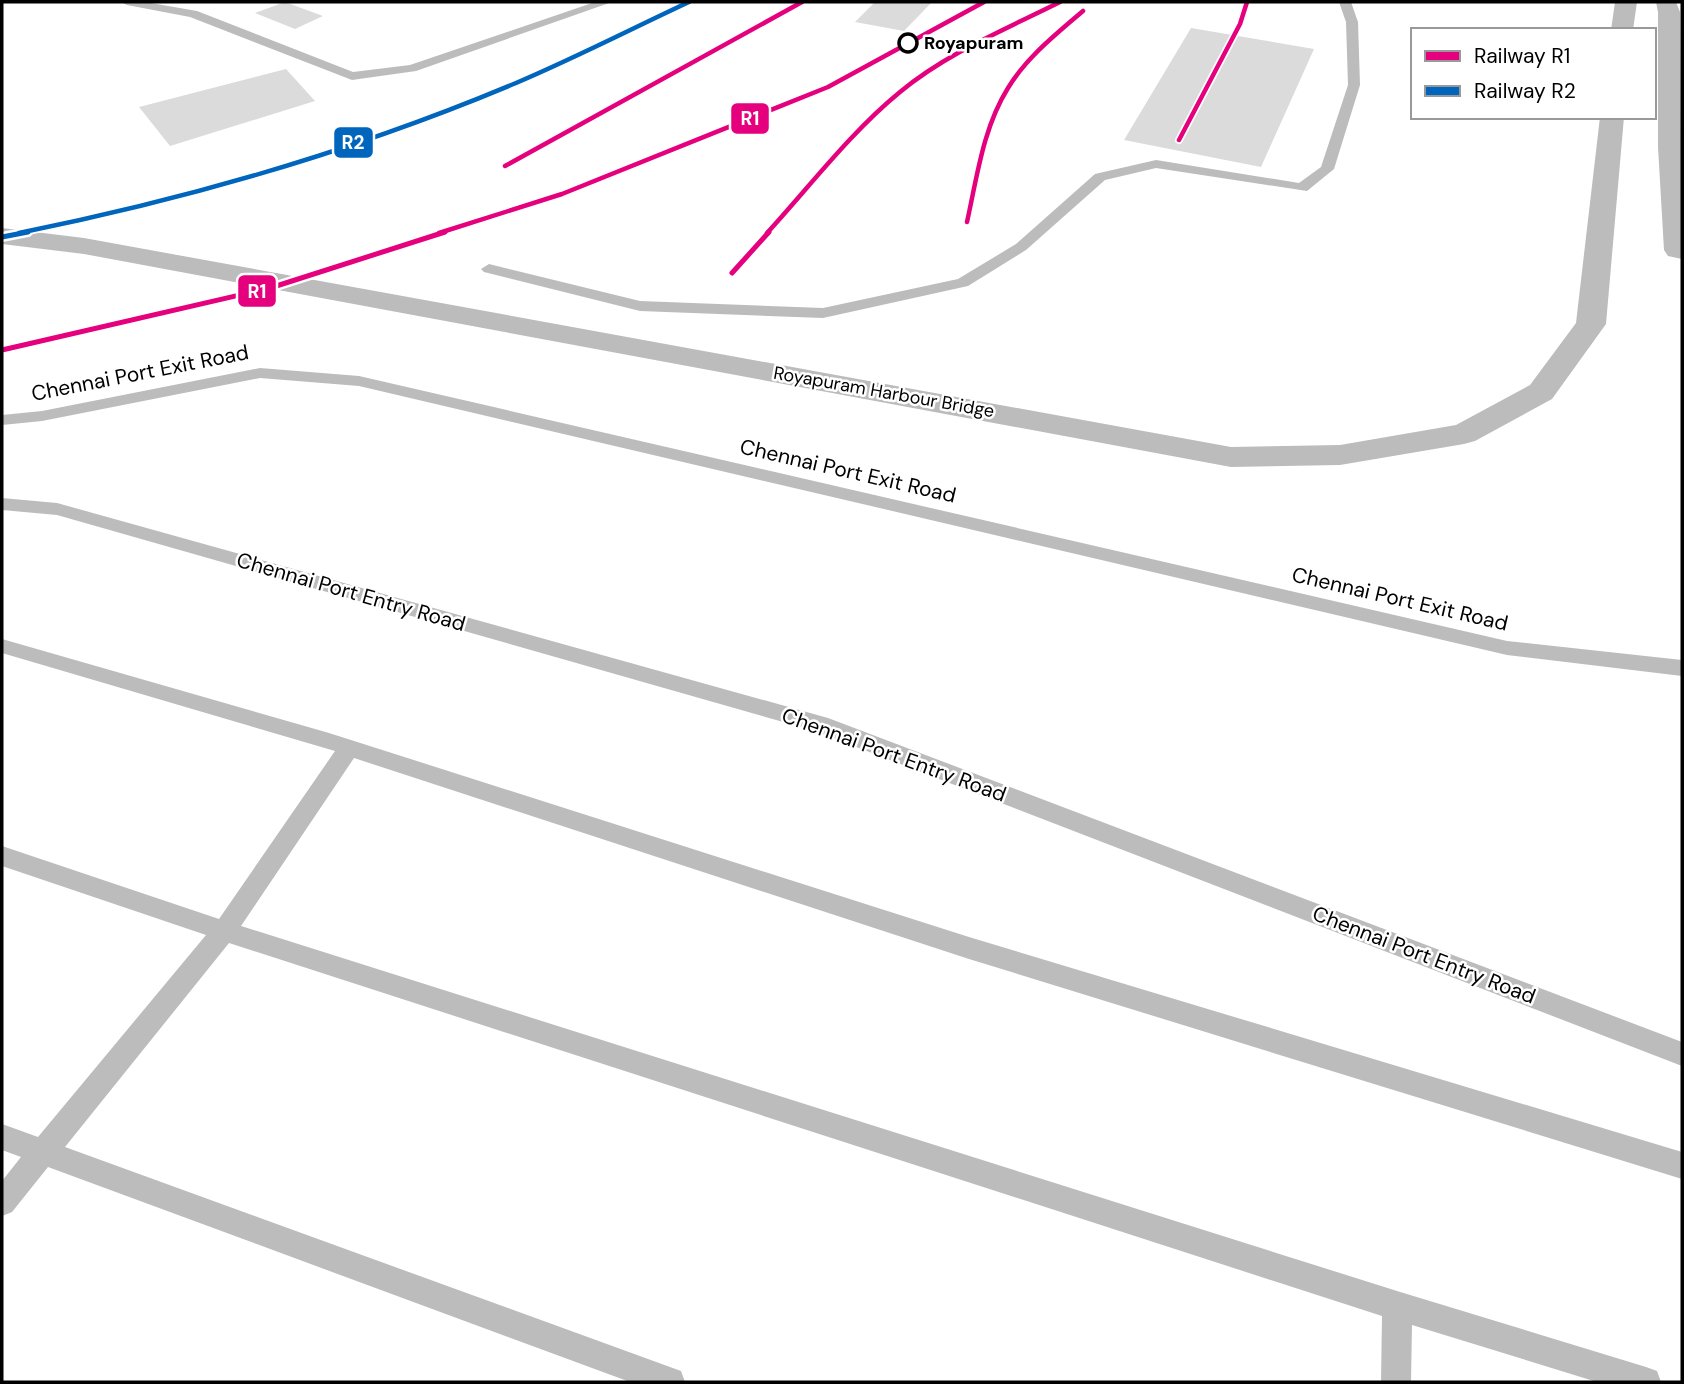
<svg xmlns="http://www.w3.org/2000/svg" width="1684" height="1384" viewBox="0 0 1684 1384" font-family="'DM Sans',sans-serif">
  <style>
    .building { fill: #dbdbdb }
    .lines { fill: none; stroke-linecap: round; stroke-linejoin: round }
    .service { fill: #bcbcbc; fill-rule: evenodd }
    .minor { fill: #bcbcbc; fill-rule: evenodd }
    .primary { fill: #bcbcbc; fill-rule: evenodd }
    .rail-1-far1-casing { stroke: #fff; stroke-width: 8 }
    .rail-1-casing { stroke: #fff; stroke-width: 10 }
    .rail-2-far1-casing { stroke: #fff; stroke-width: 8 }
    .rail-2-casing { stroke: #fff; stroke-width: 10 }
    .rail-1-far1 { stroke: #e5007d; stroke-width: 4.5 }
    .rail-1 { stroke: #e5007d; stroke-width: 5 }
    .rail-2-far1 { stroke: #0065bd; stroke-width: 4.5 }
    .rail-2 { stroke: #0065bd; stroke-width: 5 }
    .stop-dot { fill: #fff; stroke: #000; stroke-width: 3.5 }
    .labels { text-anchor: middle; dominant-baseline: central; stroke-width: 5; stroke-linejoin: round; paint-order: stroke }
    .far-stop-label { font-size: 18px; font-weight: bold; fill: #000; stroke: #fff; text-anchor: start }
    .far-street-label { font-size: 18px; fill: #000; stroke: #fff }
    .street-label { font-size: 21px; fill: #000; stroke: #fff }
    .line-badge { stroke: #fff; stroke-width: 2.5 }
    .badge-label { font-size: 19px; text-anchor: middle; font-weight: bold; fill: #fff }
  </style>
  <rect width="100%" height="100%" fill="#fff"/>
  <path class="building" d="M285 2 323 16 295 29 255 13Z
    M875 2H932L904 31 855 22Z
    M1191 28 1314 49 1261 167 1124 140Z
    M286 69 315 101 170 146 139 107Z"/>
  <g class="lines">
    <path class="service" d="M121 2H145L197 11 353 72 410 65 595 2H612L416 71 352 80 190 17 127 5Z
      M1339 2H1351L1358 22 1360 85 1334 169 1307 191 1156 168 1105 180 1026 250 968 286 823 318 640 311 484 272 481 269 489 264 640 301 823 308 958 279 1016 244 1095 174 1156 160 1299 183 1321 167 1348 85 1346 22Z
      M260 368 359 376 1507 641 1682 660V676L1507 655 359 386 260 378 42 421 2 425V415L42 411Z
      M2 498 57 503 828 718 1682 1042V1066L815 731 57 515 2 510Z
      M2 639 329 733 969 937 1682 1152V1179L969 959 354 758 241 926 1397 1291 1646 1367 1657 1371 1661 1382H1597L1412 1325 1411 1382H1381L1382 1316 229 943 65 1147 681 1371 685 1382H630L48 1167 12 1212 2 1216V1181L21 1157 2 1150V1124L38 1137 206 935 2 866V846L219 919 335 751 2 653Z"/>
    <path class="minor" d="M1656 2H1676L1680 12 1682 259 1668 256 1664 250 1658 147V12Z"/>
    <path class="primary" d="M1615 2H1637L1633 30H1611Z
      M1600 117H1624L1606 324 1552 399 1475 441 1464 444 1340 465 1231 467 84 254 2 244V228L84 238 1231 447 1340 445 1456 425 1530 385 1576 323Z"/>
    <g class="rail-1-far1-casing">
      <path id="rail-1-far1" d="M1179 140 1240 24 1247 2
        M505 166 802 2
        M967 222C977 177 983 128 1008 88 1026 58 1056 34 1083 11
        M439 233 562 194 828 87 984 2
        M767 233C810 186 851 132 900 92 947 53 1006 29 1060 2"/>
    </g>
    <g class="rail-1-casing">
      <path id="rail-1" d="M732 273 769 232
        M2 350 270 288 445 232"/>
    </g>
    <g class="rail-2-far1-casing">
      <path id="rail-2-far1" d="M19 233C188 199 357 150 516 83 575 58 631 29 689 2"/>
    </g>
    <g class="rail-2-casing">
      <path id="rail-2" d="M2 237 28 232"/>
    </g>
    <use href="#rail-1-far1" class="rail-1-far1"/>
    <use href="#rail-1" class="rail-1"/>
    <use href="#rail-2-far1" class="rail-2-far1"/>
    <use href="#rail-2" class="rail-2"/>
  </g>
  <circle class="stop-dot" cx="908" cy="43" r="9"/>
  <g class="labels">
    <g class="far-stop-label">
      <text x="924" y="43">Royapuram</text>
    </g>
    <g class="far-street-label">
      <text transform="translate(884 392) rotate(10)">Royapuram Harbour Bridge</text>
    </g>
    <g class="street-label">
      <text transform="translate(140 373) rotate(-11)">Chennai Port Exit Road</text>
      <text transform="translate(848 471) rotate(13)">Chennai Port Exit Road</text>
      <text transform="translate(351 592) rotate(16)">Chennai Port Entry Road</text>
      <text transform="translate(1400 599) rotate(13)">Chennai Port Exit Road</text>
      <text transform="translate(894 755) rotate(20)">Chennai Port Entry Road</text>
      <text transform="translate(1424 955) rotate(21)">Chennai Port Entry Road</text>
    </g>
  </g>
  <g class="line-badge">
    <rect x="730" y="102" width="40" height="33" rx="7" fill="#e5007d"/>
    <rect x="333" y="126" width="41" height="33" rx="7" fill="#0065bd"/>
    <rect x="237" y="274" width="40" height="34" rx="7" fill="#e5007d"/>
  </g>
  <g class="badge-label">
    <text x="750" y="125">R1</text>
    <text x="353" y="149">R2</text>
    <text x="257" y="298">R1</text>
  </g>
  <rect width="1684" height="1384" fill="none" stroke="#000000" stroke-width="7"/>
  <rect x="1411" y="28" width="245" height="91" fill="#ffffff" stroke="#999999" stroke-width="2"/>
  <rect x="1425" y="51" width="35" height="10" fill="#e5007d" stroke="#999999" stroke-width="2"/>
  <text x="1474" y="63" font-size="21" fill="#000000">Railway R1</text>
  <rect x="1425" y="86" width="35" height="10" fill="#0065bd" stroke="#999999" stroke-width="2"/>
  <text x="1474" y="98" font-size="21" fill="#000000">Railway R2</text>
</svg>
